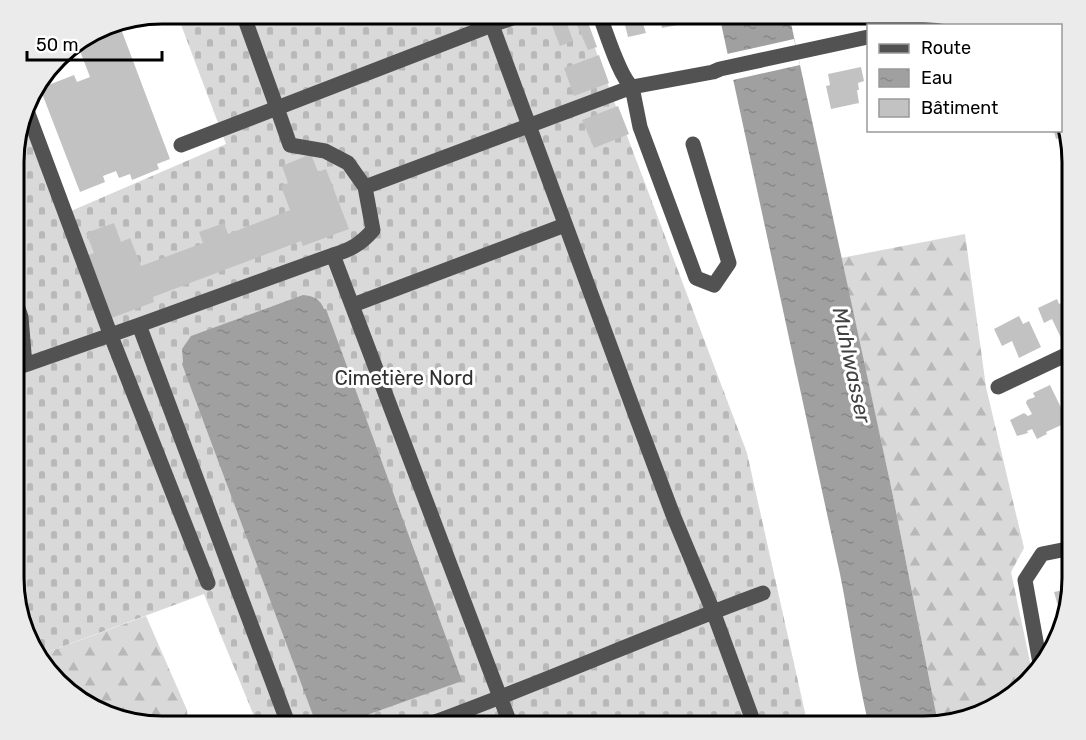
<svg xmlns="http://www.w3.org/2000/svg" width="1086" height="740" viewBox="0 0 1086 740" font-family="Rubik,sans-serif">
  <style>
    .forest { fill: url(#forest-firs) }
    .cemetery { fill: url(#cemetery-stones) }
    .water { fill: url(#water-ripples) }
    .pier { fill: #fff }
    .building { fill: #c2c2c2 }
    .lines { fill: none; stroke-linecap: round; stroke-linejoin: round }
    .minor { stroke: #525252; stroke-width: 15 }
    .labels { text-anchor: middle; dominant-baseline: central; stroke-width: 6; stroke-linejoin: round; paint-order: stroke }
    .park-label { font-size: 20px; fill: #303030; stroke: #fff }
    .water-label { font-size: 21px; font-style: italic; fill: #414141; stroke: #fff }
    .rim { fill: none; stroke: #000; stroke-width: 3 }
  </style>
  <defs>
    <pattern id="forest-firs" width="22" height="20" patternUnits="userSpaceOnUse" patternTransform="scale(1.5)"><rect width="22" height="20" fill="#d9d9d9"/><path d="M5 1l3.5 6h-7zM16 11l3.5 6h-7z" fill="#b8b8b8"/></pattern>
    <pattern id="cemetery-stones" width="16" height="16" patternUnits="userSpaceOnUse" patternTransform="scale(1.5)"><rect width="16" height="16" fill="#d9d9d9"/><path d="M2 7V4a2 2 0 0 1 4 0v3zM10 15v-3a2 2 0 0 1 4 0v3z" fill="#b8b8b8"/></pattern>
    <pattern id="water-ripples" width="26" height="14" patternUnits="userSpaceOnUse" patternTransform="scale(1.5)"><rect width="26" height="14" fill="#a0a0a0"/><path d="M2 4q2-2 4 0t4 0M15 11q2-2 4 0t4 0" fill="none" stroke="#888"/></pattern>
  </defs>
  <rect width="100%" height="100%" fill="#fff"/>
  <path class="forest" d="M965 234 986 387 1024 548 1011 572 1033 676 990 711 938 723 892 491 841 258Z
    M146 616 187 710 188 726H153L72 696 37 656Z"/>
  <path class="cemetery" d="M177 14H583L612 96 747 453 808 726H258L204 594 37 656 33 652 15 597V143L28 103 71 211 226 144Z"/>
  <path class="water" d="M719 14H789L892 491 938 723 924 726H869C857 676 850 625 840 574Z
    M303 295C314 296 320 299 324 309H326L462 681 336 726H317L182 364 183 362 182 349 191 336Z"/>
  <path class="pier" d="M794 39 800 65 733 80 727 54Z"/>
  <path class="building" d="M572 14H585L597 47 588 50Z
    M620 14H640L646 33 628 37 624 21H622Z
    M659 14H686L688 23 662 28Z
    M809 14H833V15L820 18 821 20 812 22Z
    M564 15 573 41 560 46 550 20Z
    M118 21 170 159 157 164 159 169 132 180 130 174 119 178 116 171 103 176 105 182 80 192 38 83 44 80 46 86 74 75 77 82 90 77 77 43Z
    M599 55 609 83 574 96 564 68Z
    M861 67 864 81 858 83 859 90H857L859 103 831 109 826 86 830 85 828 74Z
    M618 106 629 134 594 148 582 120Z
    M1061 130 1063 137 1056 139 1054 132Z
    M311 154 318 172 326 169 349 229 303 246 301 241 153 297 154 302 109 319 86 256 94 253 86 233 114 223 121 242 130 238 141 266 203 243 199 232 224 223 228 234 290 210 281 186 288 183 282 166Z
    M1057 299 1059 304 1067 300 1069 303 1072 302V333L1061 338 1052 319 1044 323 1038 308Z
    M1019 316 1023 324 1029 321 1041 347 1019 358 1012 341 1002 346 994 329Z
    M1072 375V393L1065 378Z
    M1050 385 1068 422 1046 432 1047 434 1037 439 1032 429 1027 431 1028 433 1017 436 1010 420 1024 413 1028 416 1032 414 1026 403 1027 400 1035 397 1033 393Z
    M1072 588 1061 617 1054 592Z"/>
  <g class="lines">
    <path class="minor" d="M243 14 277 108 492 25 637 419 673 515 713 611 755 726
      M487 14 492 25 524 14
      M599 14C606 31 619 76 632 87
      M925 26 950 20
      M632 87 640 127 696 278 714 285 729 263 693 144
      M26 108 111 336 208 583
      M181 145 277 108 290 145 325 151 348 163 365 187 632 87 713 72 720 69 868 37
      M365 187 373 230C361 244 350 250 333 255L511 726
      M15 300 21 317 25 365 139 325
      M353 305 565 225
      M998 387 1072 352
      M1041 669 1025 580 1042 554 1072 548
      M289 726 139 325 333 255
      M424 726C538 685 649 635 763 593"/>
  </g>
  <g class="labels">
    <g class="park-label">
      <text x="404" y="378">Cimetière Nord</text>
    </g>
    <g class="water-label">
      <text transform="translate(852 365) rotate(78)">Muhlwasser</text>
    </g>
  </g>
  <path d="M0 0H1086V740H0ZM162 24H924A138 138 0 0 1 1062 162V578A138 138 0 0 1 924 716H162A138 138 0 0 1 24 578V162A138 138 0 0 1 162 24Z" fill="#ebebeb" fill-rule="evenodd"/>
  <path class="rim" d="M162 24H924A138 138 0 0 1 1062 162V578A138 138 0 0 1 924 716H162A138 138 0 0 1 24 578V162A138 138 0 0 1 162 24Z"/>
  <rect x="867" y="24" width="195" height="108" fill="#ffffff" stroke="#999999" stroke-width="1.5"/>
  <rect x="879" y="44" width="30" height="9" fill="#525252" stroke="#999999" stroke-width="1.5"/>
  <text x="921" y="54" font-size="18" fill="#000000">Route</text>
  <rect x="879" y="69" width="30" height="18" fill="url(#water-ripples)" stroke="#999999" stroke-width="1.5"/>
  <text x="921" y="84" font-size="18" fill="#000000">Eau</text>
  <rect x="879" y="99" width="30" height="18" fill="#c2c2c2" stroke="#999999" stroke-width="1.5"/>
  <text x="921" y="114" font-size="18" fill="#000000">Bâtiment</text>
  <path d="M27 51v9h135v-9" fill="none" stroke="#000000" stroke-width="3"/>
  <text x="36" y="51" font-size="18" fill="#000000" stroke="#ffffff" stroke-width="4.5" paint-order="stroke">50 m</text>
</svg>
